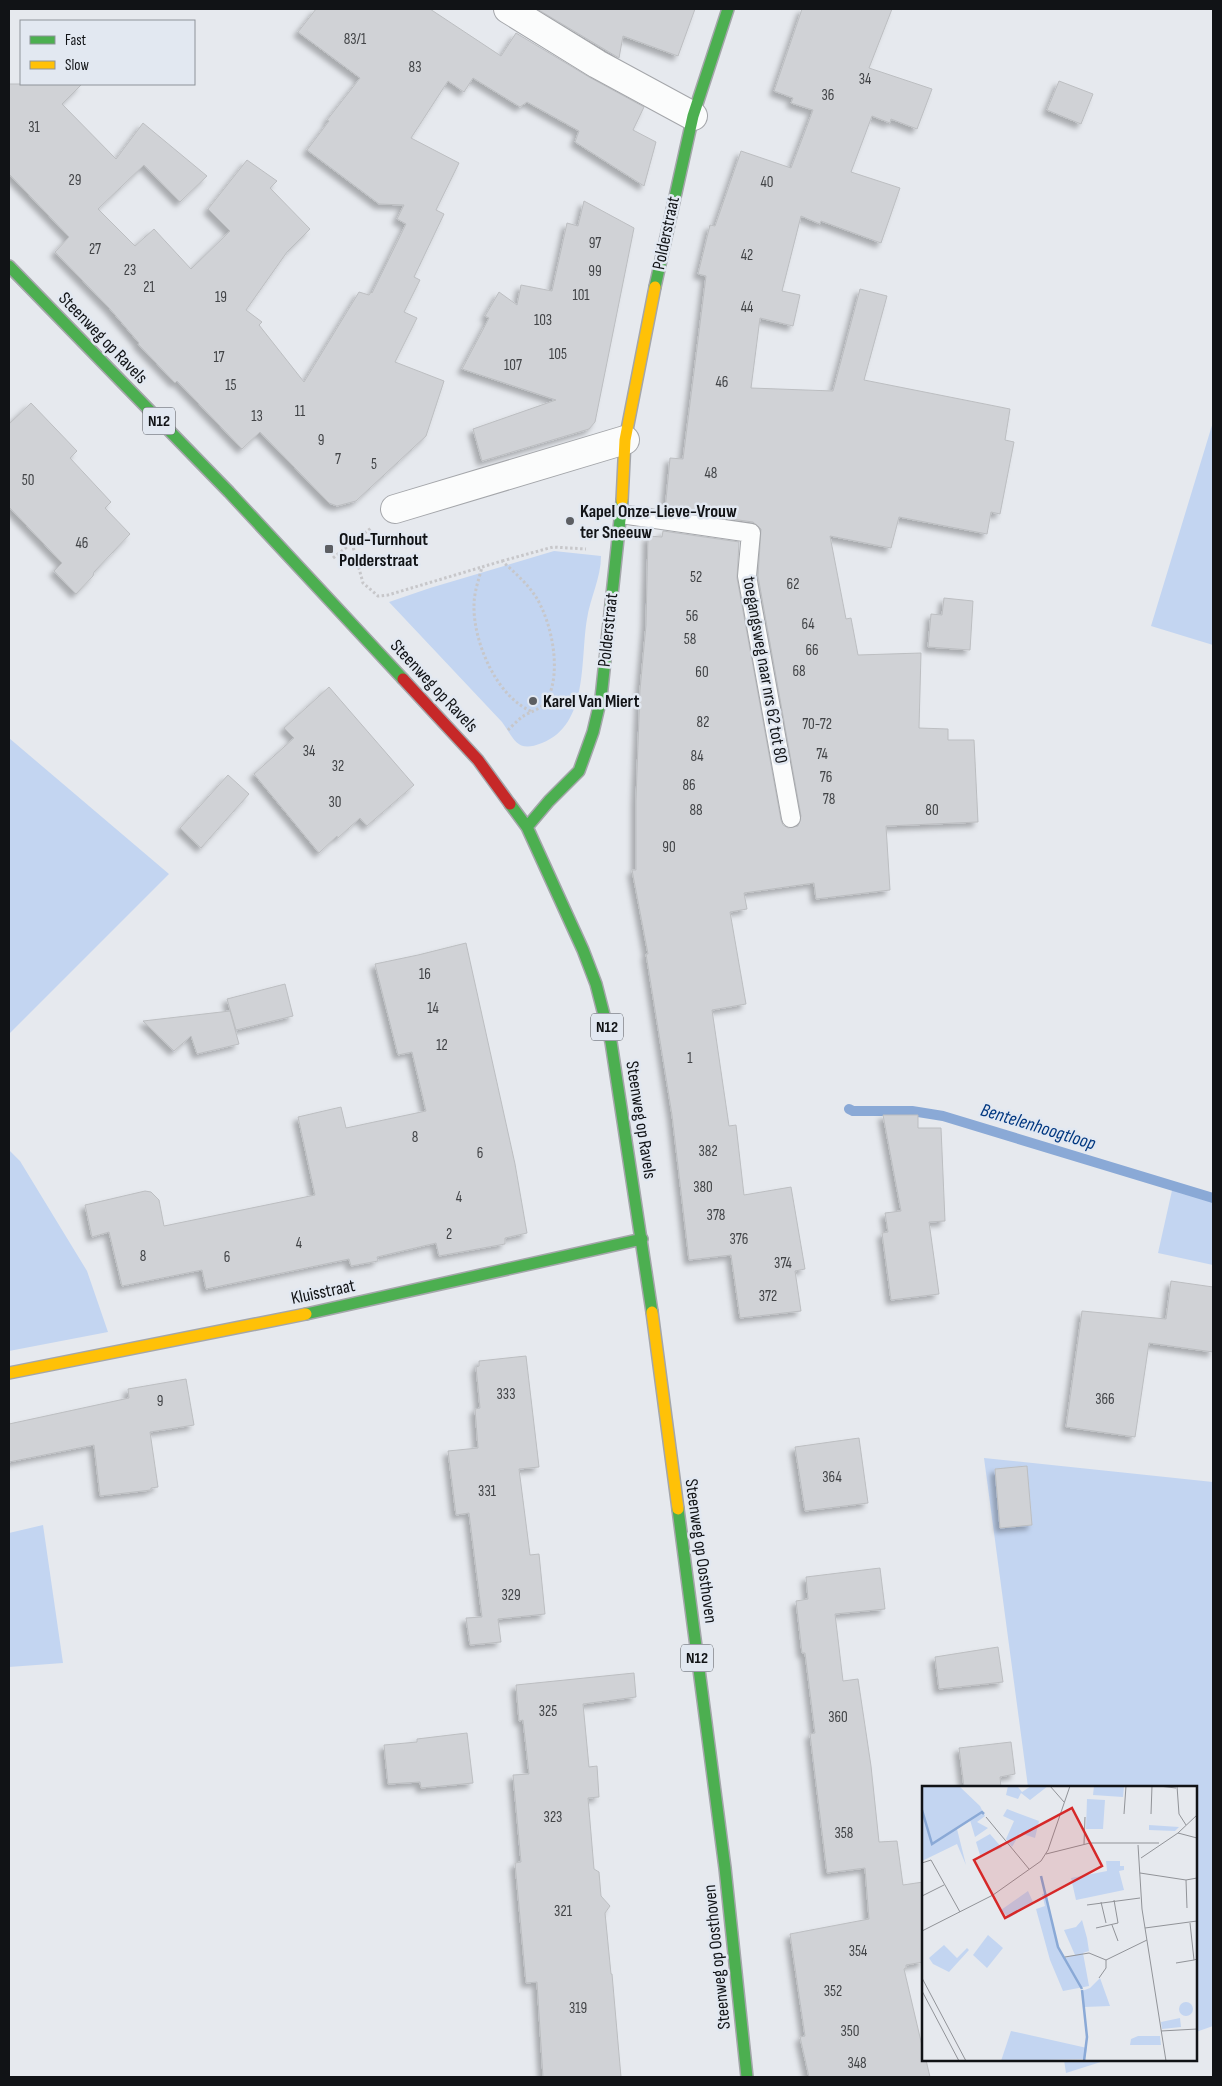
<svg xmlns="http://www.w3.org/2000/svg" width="1222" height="2086" viewBox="0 0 1222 2086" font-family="'Sofia Sans Condensed',sans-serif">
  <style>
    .green { fill: #c3d5f1 }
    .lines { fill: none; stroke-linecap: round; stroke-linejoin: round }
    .stream { stroke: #8aa9d6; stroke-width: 10 }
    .building { fill: #d0d2d6; stroke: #bcbec1; filter: url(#shadow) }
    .lane-casing { stroke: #a4a6aa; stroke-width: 20 }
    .street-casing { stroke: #a4a6aa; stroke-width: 30 }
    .fast-casing { stroke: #a4a6aa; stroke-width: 14 }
    .slow-casing { stroke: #a4a6aa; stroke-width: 14 }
    .jam-casing { stroke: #a4a6aa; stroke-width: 14 }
    .path { stroke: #c7c7ca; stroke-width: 3; stroke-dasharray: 2.5 2.5; stroke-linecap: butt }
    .lane { stroke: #fbfcfc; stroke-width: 18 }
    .street { stroke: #fbfcfc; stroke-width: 28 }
    .fast { stroke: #4caf50; stroke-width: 11 }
    .slow { stroke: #ffc107; stroke-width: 11 }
    .jam { stroke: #c62828; stroke-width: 11 }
    .poi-dot { fill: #5c5e62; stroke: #e2e8f1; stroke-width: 2 }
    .labels { text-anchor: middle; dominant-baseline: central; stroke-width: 5; stroke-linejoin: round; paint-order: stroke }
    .number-label { font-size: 15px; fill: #414346 }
    .shield { fill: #e2e8f1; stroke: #505358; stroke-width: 1 }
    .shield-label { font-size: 16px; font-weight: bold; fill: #111316 }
    .street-label { font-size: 18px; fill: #111316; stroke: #e2e8f1 }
    .poi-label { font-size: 18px; font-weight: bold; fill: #111316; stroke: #e2e8f1; text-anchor: start }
    .water-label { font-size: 19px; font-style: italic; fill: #003780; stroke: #e2e8f1 }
    .inset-river { fill: none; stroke: #8aa9d6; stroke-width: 2.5 }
    .inset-road { fill: none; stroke: #919398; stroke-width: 1 }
    .view { fill: #d62828; fill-opacity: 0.15; stroke: #d62828; stroke-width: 2.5 }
    .inset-edge { fill: none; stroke: #111316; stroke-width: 2.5 }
  </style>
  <defs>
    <filter id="shadow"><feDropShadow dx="-4.5" dy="4.5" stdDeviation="2.5" flood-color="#0004"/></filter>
  </defs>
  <rect width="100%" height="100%" fill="#e6e9ee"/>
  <path class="green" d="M1213 422V645L1151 626Z
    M554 551 601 556C601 578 590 598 587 619 580 659 589 725 542 743 517 753 515 740 502 722L389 602 430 588Z
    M9 738 169 874 9 1034Z
    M9 1150 20 1161 87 1271 108 1332 9 1351Z
    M1173 1186 1213 1197V1265L1158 1253Z
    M984 1458 1213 1482V2026L1196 2032V1787H1028Z
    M43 1525 63 1663 9 1667V1533Z
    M1064 2060H1107L1066 2073Z"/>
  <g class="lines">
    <path class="stream" d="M849 1109 853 1111H912L943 1116 1213 1198"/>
  </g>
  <path class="building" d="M316 9H430L501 56 516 33 589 77 644 107 633 130 656 142 644 186 575 142 579 131 527 102 520 107 473 78 464 92 448 81 411 138 459 163 436 210 444 214 414 277 420 280 404 312 417 318 395 362 444 381 426 436 356 501 337 506 329 503 260 432 242 449 177 381 175 383 138 344 139 343 110 309 55 252 69 237 9 174V84H82L62 104 116 159 143 123 207 176 180 202 144 165 98 209 135 246 154 229 191 269 230 231 208 209 247 160 277 181 270 188 310 229 287 252 246 310 262 322 259 325 304 382 359 292 369 295 371 292 372 293 406 224 397 219 404 205 379 204 307 150 329 121 327 120 360 78 298 32Z
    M537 9H695L678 56 623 36 619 58Z
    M802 9H892L869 68 932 89 917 129 891 119 890 123 872 116 851 172 900 188 881 243 821 221 820 224 801 216 782 291 800 295 793 326 760 318 751 388 833 391 860 289 887 296 864 380 1010 409 1005 440 1014 442 1000 514 991 512 987 534 899 517 891 548 830 536 846 619 851 618 858 655 921 653 919 728 948 729V740H974L978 822 886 826 890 890 816 899 814 883 744 893 747 909 730 912 746 1004 712 1010 729 1126 736 1125 744 1195 791 1187 805 1269 795 1271 801 1311 740 1318 731 1255 689 1260 672 1115 646 954H648L632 870H636V800L640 690 646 625 648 536 662 537 663 531 739 542 737 578 781 820 783 825 788 828 798 826 801 816 758 576 761 529 753 522 665 510 670 458 683 459 706 276 698 274 710 225 715 226 741 151 791 168 813 110 791 103 793 98 774 91Z
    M1059 81 1093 94 1081 124 1047 110Z
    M584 201 634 228 595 422 589 429 482 461 473 429 556 400 462 369 489 318 485 316 499 292 517 305 521 285 552 291 567 223 578 226Z
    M31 403 77 451 70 458 111 502 105 508 130 534 94 572 93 576 76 594 54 571 62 563 9 507V424Z
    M944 598 973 601 970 650 928 647 931 614 942 615Z
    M329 687 414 785 367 826 360 818 338 838 337 836 319 853 254 774 294 738 284 728Z
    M228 775 249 794 201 848 180 828Z
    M466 943 515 1164 527 1233 505 1238V1244L439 1256 436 1243 377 1257 378 1261 351 1266 349 1259 206 1289 202 1270 122 1286 109 1232 92 1237 85 1205 145 1191 151 1192 159 1200 164 1226 315 1195 298 1117 341 1107 346 1128 426 1111 412 1052 398 1055 375 964 418 955Z
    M285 984 293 1016 236 1030 227 999Z
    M230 1011 239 1044 197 1054 191 1036 174 1051 143 1021Z
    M883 1115H918V1128H941L945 1221 929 1222 939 1294 891 1300 882 1233 888 1232 885 1213 901 1211Z
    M1171 1281 1213 1287V1352L1149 1343 1135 1437 1066 1427 1082 1311 1166 1319Z
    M526 1356 539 1467 519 1469 530 1555 539 1554 545 1614 498 1619 501 1642 470 1645 466 1618 482 1617 469 1513 456 1515 448 1451 478 1448 475 1409 480 1408 476 1367 479 1366V1361Z
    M186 1379 194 1425 150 1432 158 1487 151 1488V1490L100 1496 94 1445 9 1462V1424L129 1398 128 1389Z
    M859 1438 868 1503 805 1511 795 1447Z
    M1027 1466 1032 1525 1000 1528 995 1469Z
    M880 1568 885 1609 835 1614 843 1681 858 1679 871 1766 879 1842 897 1841 903 1885 923 1882V1962L906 1965V1968L904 1969 923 2050V2060H926L930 2077H809L800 2037 805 2036 790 1934 869 1919 865 1868 827 1873 810 1734 815 1733 805 1653H802L796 1601 808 1599 806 1577Z
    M998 1647 1003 1682 939 1689 935 1657Z
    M634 1673 636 1697 583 1704 589 1767 597 1766 599 1797 588 1798 594 1869 599 1872 601 1896 610 1906 605 1913 611 1974H612L621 2077H543L537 1982 526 1983 515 1863 521 1862 513 1775 529 1774 523 1720 519 1721 516 1685Z
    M467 1733 473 1783 421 1788 420 1782 388 1784 384 1745 417 1742V1739Z
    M1011 1742 1015 1774 1000 1777 1001 1787H964L959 1748Z"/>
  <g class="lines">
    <g class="lane-casing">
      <path id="lane" d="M621 514 751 533 747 576 791 818"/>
    </g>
    <g class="street-casing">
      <path id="street" d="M508 9 597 64 693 116
        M395 509 625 440"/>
    </g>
    <g class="fast-casing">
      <path id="fast" d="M9 266 229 492 403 679
        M655 287 693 116 728 9
        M510 804 527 827 583 950 596 984 611 1042 652 1312
        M527 827 549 801 579 771 593 732 601 698 622 501
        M306 1314 642 1239
        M678 1509 725 1868 747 2077"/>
    </g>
    <g class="slow-casing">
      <path id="slow" d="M622 501 625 440 655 287
        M652 1312 678 1509
        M9 1373 306 1314"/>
    </g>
    <g class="jam-casing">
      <path id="jam" d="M403 679 478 760 510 804"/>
    </g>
    <path class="path" d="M352 543 363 583 378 596 388 595 482 567
      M333 558 371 528
      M502 561 553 547 586 549
      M508 730C512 726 517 721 522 717 530 711 542 710 547 700 562 672 552 623 536 597 527 583 514 572 502 561L482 567C479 579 474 592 474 605 473 642 497 698 533 712"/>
    <use href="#lane" class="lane"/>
    <use href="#street" class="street"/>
    <use href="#fast" class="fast"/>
    <use href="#slow" class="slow"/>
    <use href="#jam" class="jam"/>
  </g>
  <g class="poi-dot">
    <circle cx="570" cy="521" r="5"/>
    <rect x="324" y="544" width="10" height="10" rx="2.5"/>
    <circle cx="533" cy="701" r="5"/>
  </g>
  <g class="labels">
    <g class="number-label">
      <text x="355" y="39">83/1</text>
      <text x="415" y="67">83</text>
      <text x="865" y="79">34</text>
      <text x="828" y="95">36</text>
      <text x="34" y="127">31</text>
      <text x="75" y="180">29</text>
      <text x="767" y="182">40</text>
      <text x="595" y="243">97</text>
      <text x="95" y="249">27</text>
      <text x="747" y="255">42</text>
      <text x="130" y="270">23</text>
      <text x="595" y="271">99</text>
      <text x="149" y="287">21</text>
      <text x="581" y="295">101</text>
      <text x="221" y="297">19</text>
      <text x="747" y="307">44</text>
      <text x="543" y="320">103</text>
      <text x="558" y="354">105</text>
      <text x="219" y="357">17</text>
      <text x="513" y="365">107</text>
      <text x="722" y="382">46</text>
      <text x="231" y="385">15</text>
      <text x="300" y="411">11</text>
      <text x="257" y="416">13</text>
      <text x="321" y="440">9</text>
      <text x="338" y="459">7</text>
      <text x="374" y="464">5</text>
      <text x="711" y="473">48</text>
      <text x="28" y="480">50</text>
      <text x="82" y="543">46</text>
      <text x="696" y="577">52</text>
      <text x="793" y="584">62</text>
      <text x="692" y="616">56</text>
      <text x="808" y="624">64</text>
      <text x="690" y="639">58</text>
      <text x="812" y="650">66</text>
      <text x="799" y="671">68</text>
      <text x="702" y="672">60</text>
      <text x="703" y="722">82</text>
      <text x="817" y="724">70-72</text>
      <text x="309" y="751">34</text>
      <text x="822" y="754">74</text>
      <text x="697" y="756">84</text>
      <text x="338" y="766">32</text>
      <text x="826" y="777">76</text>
      <text x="689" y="785">86</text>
      <text x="829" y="799">78</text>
      <text x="335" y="802">30</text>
      <text x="696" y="810">88</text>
      <text x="932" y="810">80</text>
      <text x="669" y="847">90</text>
      <text x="425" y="974">16</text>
      <text x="433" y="1008">14</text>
      <text x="442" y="1045">12</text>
      <text x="690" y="1058">1</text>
      <text x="415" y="1137">8</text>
      <text x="708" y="1151">382</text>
      <text x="480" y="1153">6</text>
      <text x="703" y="1187">380</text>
      <text x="459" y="1197">4</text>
      <text x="716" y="1215">378</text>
      <text x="449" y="1234">2</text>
      <text x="739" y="1239">376</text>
      <text x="299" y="1243">4</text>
      <text x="143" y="1256">8</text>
      <text x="227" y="1257">6</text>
      <text x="783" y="1263">374</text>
      <text x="768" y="1296">372</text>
      <text x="506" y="1394">333</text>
      <text x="1105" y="1399">366</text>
      <text x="160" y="1401">9</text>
      <text x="832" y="1477">364</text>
      <text x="487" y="1491">331</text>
      <text x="511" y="1595">329</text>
      <text x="548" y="1711">325</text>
      <text x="838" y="1717">360</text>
      <text x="553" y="1817">323</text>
      <text x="844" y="1833">358</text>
      <text x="563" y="1911">321</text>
      <text x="858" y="1951">354</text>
      <text x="833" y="1991">352</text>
      <text x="578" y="2008">319</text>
      <text x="850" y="2031">350</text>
      <text x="857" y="2063">348</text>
    </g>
    <g class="shield">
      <rect x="143" y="407.5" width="32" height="27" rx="4"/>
      <rect x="591" y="1013.5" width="32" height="27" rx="4"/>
      <rect x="681" y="1644.5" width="32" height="27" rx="4"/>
    </g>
    <g class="shield-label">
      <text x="159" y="421">N12</text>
      <text x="607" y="1027">N12</text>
      <text x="697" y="1658">N12</text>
    </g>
    <g class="street-label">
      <text transform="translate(666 233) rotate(-78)">Polderstraat</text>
      <text transform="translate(103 338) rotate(46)">Steenweg op Ravels</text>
      <text transform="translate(608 630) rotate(-84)">Polderstraat</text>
      <text transform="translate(765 670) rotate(80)">toegangsweg naar nrs 62 tot 80</text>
      <text transform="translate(434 686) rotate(47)">Steenweg op Ravels</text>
      <text transform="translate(641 1120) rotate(81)">Steenweg op Ravels</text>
      <text transform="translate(323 1292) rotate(-12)">Kluisstraat</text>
      <text transform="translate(701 1551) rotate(82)">Steenweg op Oosthoven</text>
      <text transform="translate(717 1957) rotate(-96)">Steenweg op Oosthoven</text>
    </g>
    <g class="poi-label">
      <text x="580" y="511">Kapel Onze-Lieve-Vrouw<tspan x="580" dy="21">ter Sneeuw</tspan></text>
      <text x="339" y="539">Oud-Turnhout<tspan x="339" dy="21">Polderstraat</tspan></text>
      <text x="543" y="701">Karel Van Miert</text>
    </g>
    <g class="water-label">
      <text transform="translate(1038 1127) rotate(17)">Bentelenhoogtloop</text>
    </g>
  </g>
  <g transform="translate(922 1786)">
    <rect width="275" height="275" fill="#e6e9ee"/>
    <path d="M0 0H37L58 20 63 30 55 36 66 42 53 51 48 34 35 43 44 79 35 58 0 75ZM86 0 96 1 100 6 109 0H126L108 14 99 7 96 13 84 9ZM172 0H202L201 11 171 9ZM165 13 183 14 181 43H164ZM85 23 117 35 113 52 98 47 90 61 84 53 92 35 81 30ZM227 39 257 41 253 45 227 44ZM68 48 80 62 58 69 54 56ZM184 75H198V80H202V84L197 85 202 104 154 114 149 92 185 85ZM106 105 111 116 87 132 79 124ZM124 107 136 159 142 172 153 169 142 144 154 141 160 134 165 152 167 165 161 167 167 200 141 205 128 174 114 123 123 120 120 108ZM66 149 81 162 65 182 51 169ZM22 159 35 172 45 162 47 164 27 186 11 178 7 172ZM178 192 188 220 162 221 160 205 168 202ZM257 223a7 7 0 1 1 14 0a7 7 0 1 1-14 0ZM258 232 259 241 240 243 239 236ZM89 245 165 262 163 273 79 275ZM216 250H238L239 259H208L209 253Z" fill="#c3d5f1"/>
    <path class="inset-river" d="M0 24 10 58 60 26 62 28M119 90 136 161 160 203M160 204 165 251 162 275"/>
    <path class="inset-road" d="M128 0 142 16M237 0 254 2M255 0 257 28 264 39M202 28 204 0M229 28 230 0M64 31 107 83M256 47 275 52M162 58 163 31M216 59 220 123 244 275M124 68 168 57H237M219 72 256 47 275 29M0 77 9 74 38 126M218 87 264 94 275 92M264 94 265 122M0 110 22 99M179 116 184 137M165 119 218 112M268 137 272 174 275 173M190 139 196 155M174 142 196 137 192 114M223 142 275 135M0 145 71 109 119 75 126 64 148 0M143 171 167 167 184 174M254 177 272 174M0 192 44 275M177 192 184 182V174L225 154M0 205 37 275M239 245 275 243"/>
    <path class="view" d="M150 22 180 80 83 132 52 74Z"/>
    <rect width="275" height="275" class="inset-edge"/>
  </g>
  <rect width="1222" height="2086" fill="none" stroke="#111316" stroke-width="20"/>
  <rect x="20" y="20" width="175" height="65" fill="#e2e8f1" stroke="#8e9399"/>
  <rect x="30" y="36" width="25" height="8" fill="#4caf50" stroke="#8e9399"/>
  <text x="65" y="45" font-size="15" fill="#111316">Fast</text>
  <rect x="30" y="61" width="25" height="8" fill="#ffc107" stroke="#8e9399"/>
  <text x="65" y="70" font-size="15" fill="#111316">Slow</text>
</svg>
